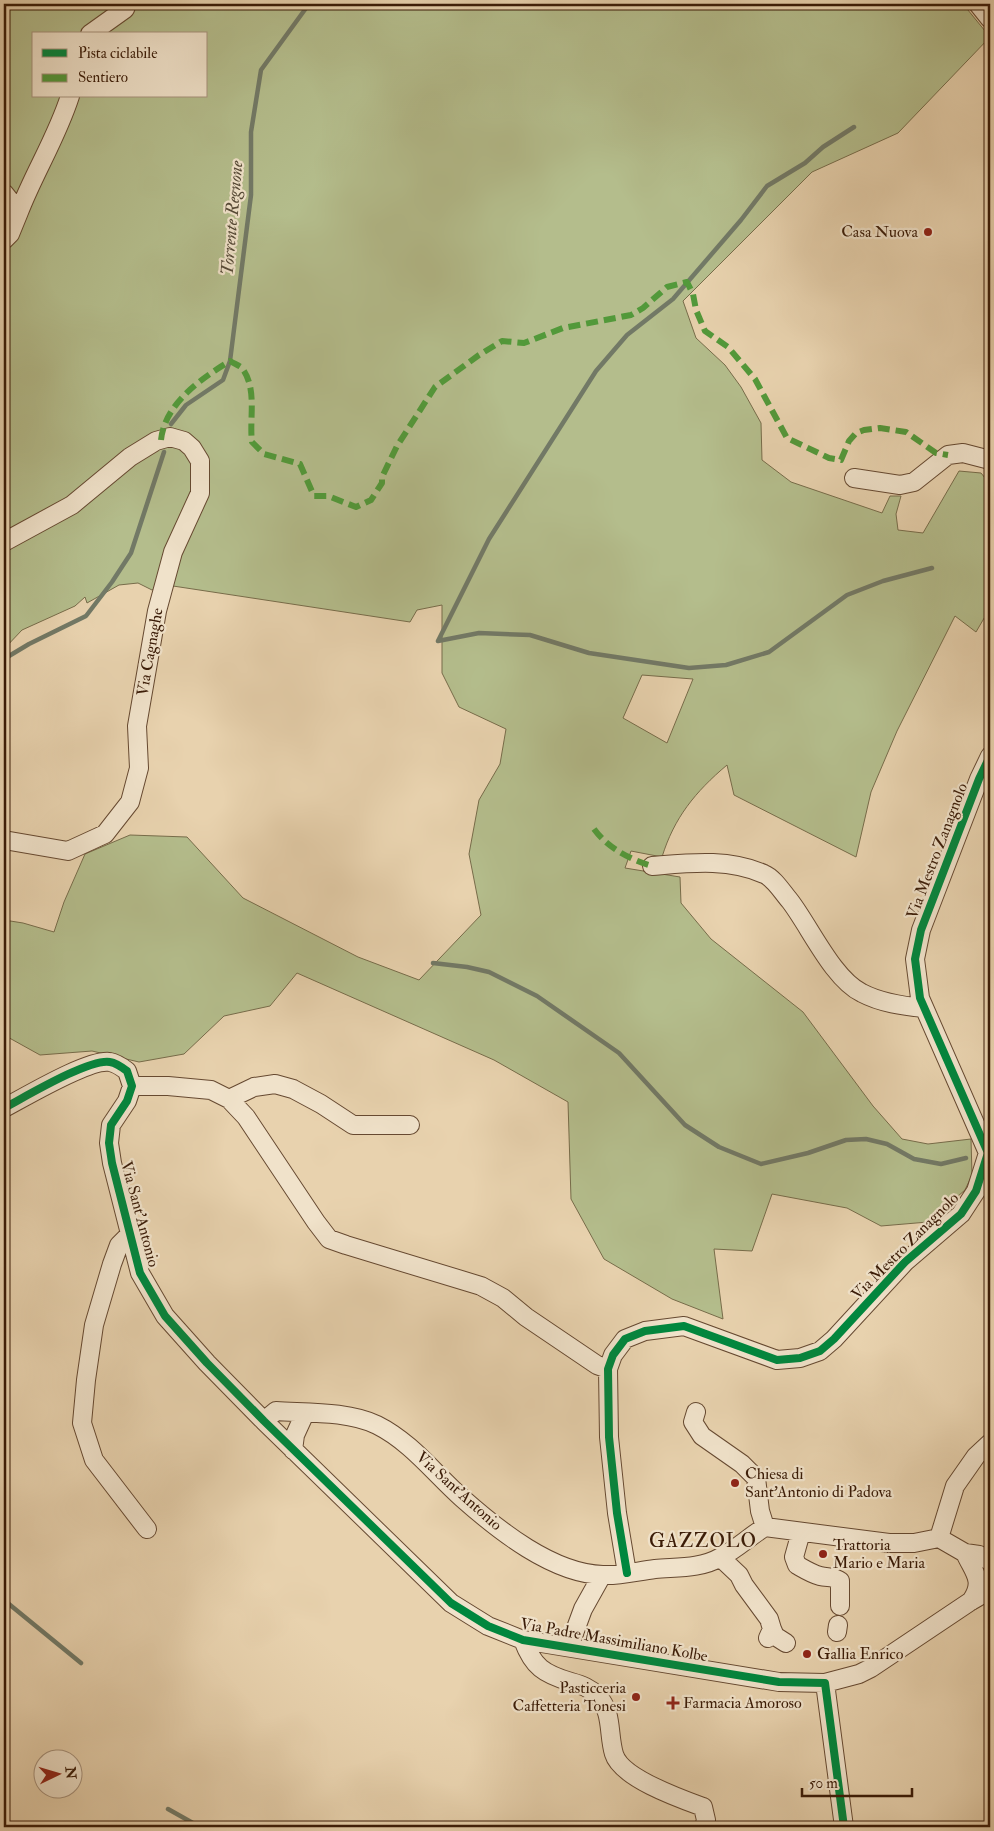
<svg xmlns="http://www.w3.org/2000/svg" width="994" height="1831" viewBox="0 0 994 1831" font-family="'IM FELL Double Pica',serif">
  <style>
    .green { fill: #b4bd8c; stroke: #776c4a; fill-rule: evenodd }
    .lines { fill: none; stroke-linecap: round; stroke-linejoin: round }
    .stream { stroke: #727966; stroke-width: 4.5 }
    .street-casing { stroke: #664931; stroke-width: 20 }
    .street { stroke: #f0e2ca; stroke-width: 18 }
    .quiet { stroke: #52993a; stroke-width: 6; stroke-dasharray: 12 6; stroke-linecap: butt }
    .cycleway-casing { stroke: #f0e2ca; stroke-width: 11 }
    .cycleway { stroke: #00873e; stroke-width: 8 }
    .poi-dot { fill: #8f2418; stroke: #f0e2ca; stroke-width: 2 }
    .labels { text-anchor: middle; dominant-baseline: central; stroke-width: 4.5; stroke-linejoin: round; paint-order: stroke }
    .poi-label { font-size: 16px; fill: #3a1b07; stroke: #f0e2ca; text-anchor: start }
    .street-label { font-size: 16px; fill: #3a1b07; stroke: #f0e2ca }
    .water-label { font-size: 18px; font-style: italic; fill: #564a37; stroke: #f0e2ca }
    .quarter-label { font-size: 19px; letter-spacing: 1px; fill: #3a1b07; stroke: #f0e2ca }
  </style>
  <rect width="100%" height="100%" fill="#e8d2ae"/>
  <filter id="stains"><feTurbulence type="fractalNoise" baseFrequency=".004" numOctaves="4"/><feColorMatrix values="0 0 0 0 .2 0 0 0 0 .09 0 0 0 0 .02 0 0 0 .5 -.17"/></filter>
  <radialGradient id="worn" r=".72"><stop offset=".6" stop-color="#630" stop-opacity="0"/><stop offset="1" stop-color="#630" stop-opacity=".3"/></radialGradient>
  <path class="green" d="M4 4H963L990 37 898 133 812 172 683 301 696 338 725 365 741 387 761 423 762 460 791 482 882 513 890 496H901L896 514 898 530 923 533 959 471 981 473 990 484V608L976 632 955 616 897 731 871 792 856 857 734 795 727 765C695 792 674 818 662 857L631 851 625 868 680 877 681 903 711 939 803 1012 873 1106 902 1139 928 1144 971 1139 972 1175 965 1190 928 1222 881 1226 847 1208 772 1194 752 1251 714 1249 723 1319 672 1299 604 1259 571 1199 568 1102 494 1060 297 973 270 1006 224 1016 184 1054 139 1062 92 1051 40 1055 4 1035V920L23 923 54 932 64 902 85 854 130 835 187 837 243 898 358 957 419 980 481 915 469 854 479 800 500 764 506 729 459 707 442 673V605L417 610 410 622 173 586 162 585 152 590 138 583 119 585 87 603 85 597 75 606 22 630 4 649ZM34 34H206V96H34ZM642 675 693 679 667 743 623 718Z"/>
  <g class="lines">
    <path class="stream" d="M171 424 186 405 223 380 230 361 251 195V132L261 70 309 4
      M438 641 489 539 596 371 627 335 673 299 741 220 767 186 805 163 823 147 854 127
      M438 641 479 633 530 635 589 653 689 668 726 665 769 652 847 595 883 581 932 568
      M4 659 29 644 86 616 112 582 131 553 164 452
      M433 963 467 967 489 972 537 996 619 1053 685 1125 719 1147 761 1164 808 1153 846 1140 866 1139 887 1144 914 1159 941 1164 966 1158
      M4 1600 81 1663
      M168 1809 200 1827"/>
    <g class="street-casing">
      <path id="street" d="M978 4 990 19
        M90 34 125 9 127 4
        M4 193 19 212 10 234 4 240
        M19 212C34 173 57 137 70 96
        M854 478 900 485 914 482 948 455 963 453 990 460
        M4 542 72 505 130 457 156 441 170 437 184 441 192 448 200 461V493L173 552 157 611 137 726 139 768 130 802 105 834 68 851 4 840
        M652 866C689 863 728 858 764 874 774 878 783 893 790 901 810 927 833 979 862 993 881 1003 903 1006 924 1008
        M132 1086H168L211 1090 229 1099 246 1117 316 1222 329 1239 346 1245 481 1286 503 1298 526 1317 597 1365 608 1369
        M229 1099 254 1087 275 1084 293 1089 321 1104 353 1125H410
        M4 1108C25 1097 90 1058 110 1062 116 1063 123 1068 127 1071L132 1086 127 1101 111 1125 109 1143 112 1163 140 1273 165 1316 207 1363 264 1421 451 1603 488 1626 523 1640 779 1682 825 1683 844 1827
        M129 1235 119 1245 112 1264 94 1325 86 1380 82 1423 94 1460 147 1529
        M696 1412 693 1422 702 1436 742 1464 756 1478 760 1511 765 1527
        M264 1421 276 1411C307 1413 348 1411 377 1425 411 1442 434 1473 462 1498 498 1530 553 1574 603 1575 620 1576 638 1571 655 1569 678 1567 700 1569 721 1557 737 1549 750 1536 765 1527
        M293 1450 295 1435 305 1413
        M765 1527 889 1543H914L939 1538 965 1553 979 1555 990 1561
        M801 1532 794 1557 797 1565C804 1569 812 1574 820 1576 828 1578 834 1576 840 1581V1606
        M939 1538 955 1486 976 1456 990 1443
        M965 1553C974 1573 985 1581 971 1601
        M721 1558 739 1575 744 1585 769 1619 772 1629 768 1638
        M627 1573 617 1513 609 1437 608 1369 613 1355 625 1339 645 1331 684 1326 777 1360 800 1358 820 1351 834 1339 905 1262 961 1214 976 1191 988 1153 920 998 915 959 921 930 979 779 990 756
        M772 1629 775 1636 786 1643
        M837 1632 838 1625
        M523 1640C533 1667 544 1674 571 1682 582 1685 590 1688 598 1696 613 1713 608 1734 614 1754 621 1778 681 1799 703 1807L706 1820 704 1827
        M569 1647 583 1609 602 1575
        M825 1683 859 1674 871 1668 971 1601 990 1590"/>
    </g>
    <use href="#street" class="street"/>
    <path class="quiet" d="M161 440C165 403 202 378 230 361 233 363 238 365 241 367 258 387 249 418 252 442L264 454 300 464 314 496H328L356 507 371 500 382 483V477L397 446 435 387 479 355 502 341 524 343 563 328 631 315 643 308 667 287 687 282 693 294 696 310 705 331 728 347 755 379 787 438 829 458 841 460 849 441 856 433 864 430 880 428 906 432 936 453 948 455
      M594 829C608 848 629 859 652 866"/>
    <g class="cycleway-casing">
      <path id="cycleway" d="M4 1108C25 1097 90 1058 110 1062 116 1063 123 1068 127 1071L132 1086 127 1101 111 1125 109 1143 112 1163 140 1273 165 1316 207 1363 264 1421 451 1603 488 1626 523 1640 779 1682 825 1683 844 1827
        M627 1573 617 1513 609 1437 608 1369 613 1355 625 1339 645 1331 684 1326 777 1360 800 1358 820 1351 834 1339 905 1262 961 1214 976 1191 988 1153 920 998 915 959 921 930 979 779 990 756"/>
    </g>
    <use href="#cycleway" class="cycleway"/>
  </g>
  <g class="poi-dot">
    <circle cx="928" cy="232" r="5"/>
    <circle cx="735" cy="1483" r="5"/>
    <circle cx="823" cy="1554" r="5"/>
    <circle cx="807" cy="1654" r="5"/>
    <circle cx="636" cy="1697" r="5"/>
    <path d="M670.5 1695.5h5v5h5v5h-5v5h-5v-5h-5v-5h5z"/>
  </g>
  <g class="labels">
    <g class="poi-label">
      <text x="918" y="232" text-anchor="end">Casa Nuova</text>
      <text x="745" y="1474">Chiesa di<tspan x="745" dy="18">Sant'Antonio di Padova</tspan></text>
      <text x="833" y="1545">Trattoria<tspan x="833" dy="18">Mario e Maria</tspan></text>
      <text x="817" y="1654">Gallia Enrico</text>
      <text x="626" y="1688" text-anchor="end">Pasticceria<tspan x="626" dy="18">Caffetteria Tonesi</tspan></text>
      <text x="683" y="1703">Farmacia Amoroso</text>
    </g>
    <g class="street-label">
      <text transform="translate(150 652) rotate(-80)">Via Cagnaghe</text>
      <text transform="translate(937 851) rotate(-69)">Via Mestro Zanagnolo</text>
      <text transform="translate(140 1214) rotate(75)">Via Sant'Antonio</text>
      <text transform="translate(905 1246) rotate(-45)">Via Mestro Zanagnolo</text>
      <text transform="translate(459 1491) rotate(42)">Via Sant'Antonio</text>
      <text transform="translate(614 1640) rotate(10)">Via Padre Massimiliano Kolbe</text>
    </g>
    <g class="water-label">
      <text transform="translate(232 218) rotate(-85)">Torrente Regnone</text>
    </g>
    <g class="quarter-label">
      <text x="703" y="1541">GAZZOLO</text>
    </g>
  </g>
  <rect width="994" height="1831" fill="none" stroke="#e8d2ae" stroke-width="20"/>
  <rect x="5" y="5" width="984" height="1821" fill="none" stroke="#3a1b07" stroke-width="2.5"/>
  <rect x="10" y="10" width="974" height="1811" fill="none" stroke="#3a1b07"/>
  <rect x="32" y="32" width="175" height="65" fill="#f0e2ca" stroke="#a7927c"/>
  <rect x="42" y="49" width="25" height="8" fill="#00873e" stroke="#a7927c"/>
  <text x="78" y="58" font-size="15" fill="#3a1b07">Pista ciclabile</text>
  <rect x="42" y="74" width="25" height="8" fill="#52993a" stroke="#a7927c"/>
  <text x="78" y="82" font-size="15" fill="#3a1b07">Sentiero</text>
  <g transform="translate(58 1774) rotate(85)"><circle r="24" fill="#f0e2ca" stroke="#a7927c"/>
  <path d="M0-4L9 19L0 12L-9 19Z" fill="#8f2418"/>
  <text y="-8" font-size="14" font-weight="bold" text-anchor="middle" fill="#3a1b07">N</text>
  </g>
  <path d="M802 1788v8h110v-8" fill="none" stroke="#3a1b07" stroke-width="2.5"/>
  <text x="809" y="1788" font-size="15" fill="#3a1b07" stroke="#f0e2ca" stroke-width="4" paint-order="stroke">50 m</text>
  <rect width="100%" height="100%" filter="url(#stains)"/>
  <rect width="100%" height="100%" fill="url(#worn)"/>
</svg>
